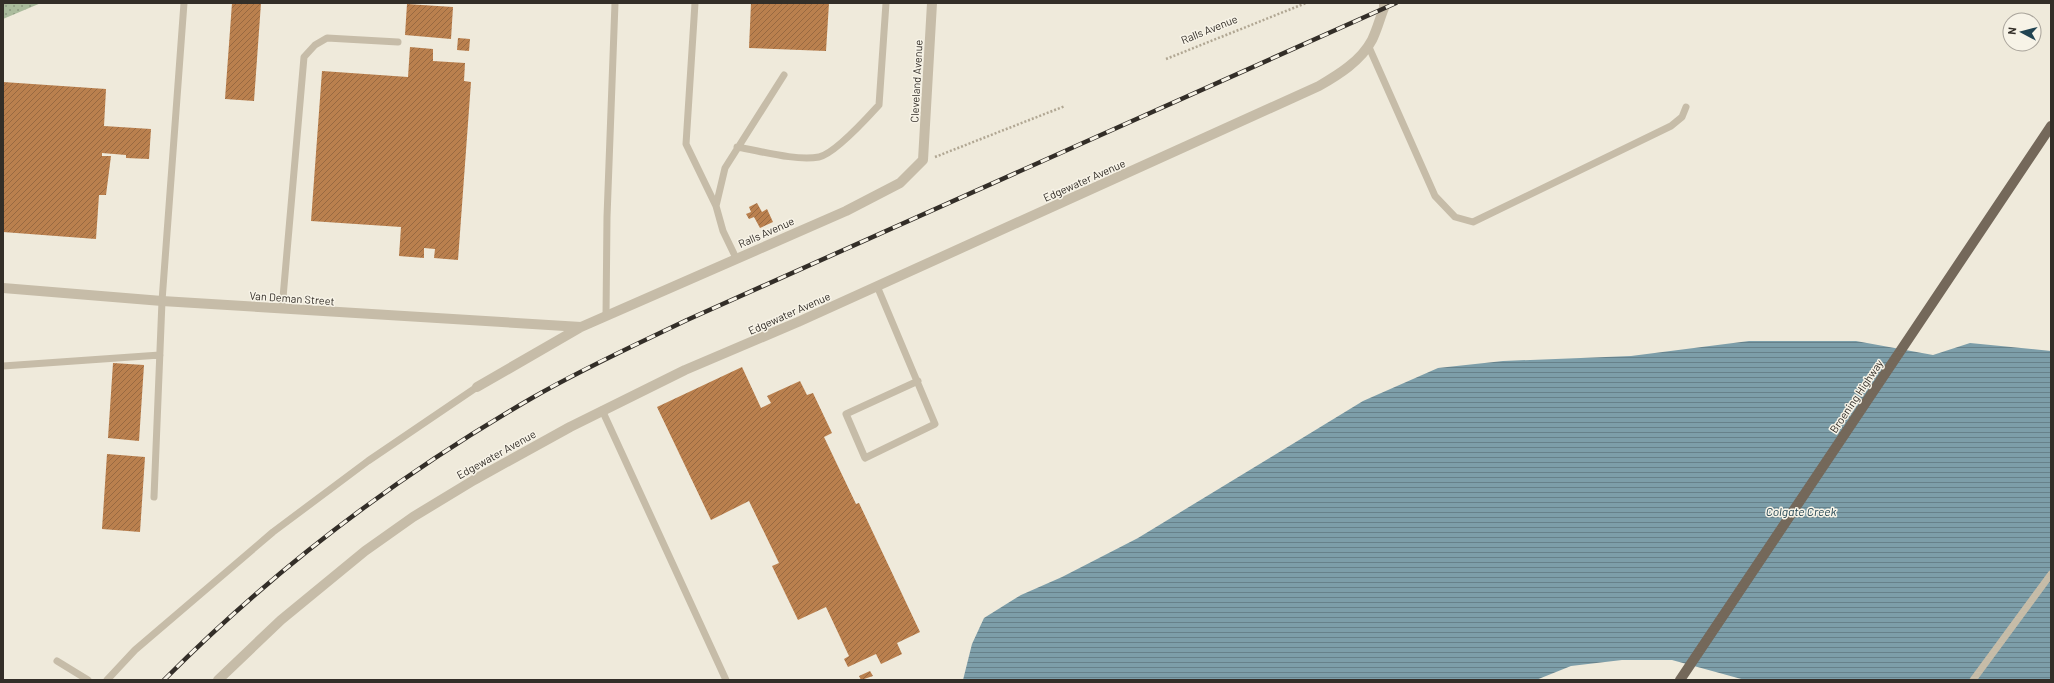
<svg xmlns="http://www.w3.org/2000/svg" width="2054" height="683" viewBox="0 0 2054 683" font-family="Barlow,sans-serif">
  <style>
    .park { fill: url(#park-dots) }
    .water { fill: url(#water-rules) }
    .building { fill: url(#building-hatch) }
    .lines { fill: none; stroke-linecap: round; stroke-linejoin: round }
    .path { stroke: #b1a793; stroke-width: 2.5; stroke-dasharray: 2 2; stroke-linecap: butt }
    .lane { stroke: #c6bca8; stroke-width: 7 }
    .street { stroke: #c6bca8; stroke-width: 10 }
    .primary { stroke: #74685a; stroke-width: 10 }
    .rail-casing { stroke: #332e28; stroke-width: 4.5 }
    .rail { stroke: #f7f3e7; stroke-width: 3; stroke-dasharray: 9; stroke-linecap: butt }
    .labels { text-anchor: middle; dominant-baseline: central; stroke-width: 3; stroke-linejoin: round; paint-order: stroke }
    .street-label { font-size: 11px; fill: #332e28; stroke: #f7f3e7 }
    .water-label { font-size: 12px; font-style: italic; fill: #214351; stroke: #f7f3e7 }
  </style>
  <defs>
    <pattern id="park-dots" width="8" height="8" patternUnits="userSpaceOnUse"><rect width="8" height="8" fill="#abbc9d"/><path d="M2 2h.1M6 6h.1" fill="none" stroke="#8c9980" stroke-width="1.8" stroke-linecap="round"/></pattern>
    <pattern id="water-rules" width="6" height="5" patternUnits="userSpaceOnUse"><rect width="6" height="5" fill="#7d9ea9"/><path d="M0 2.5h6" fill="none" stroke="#67818a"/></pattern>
    <pattern id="building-hatch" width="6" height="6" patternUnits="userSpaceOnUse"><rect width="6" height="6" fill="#ba804e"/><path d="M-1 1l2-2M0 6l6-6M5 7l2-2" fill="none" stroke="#986941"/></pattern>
  </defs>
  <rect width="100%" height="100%" fill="#efeadb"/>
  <path class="park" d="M3 3H41L3 19Z"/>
  <path class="water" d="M1749 341H1856L1933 355 1970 343 2051 351V680H1745L1672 660H1622L1571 666 1536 680H963L972 644 984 618 1021 595 1062 577 1138 538 1363 401 1438 368 1503 361 1631 356Z"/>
  <path class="building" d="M232 3H261L254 101 225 99Z
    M751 3H829L826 51 749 48Z
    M407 4 453 7 451 39 405 35Z
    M458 38 470 39 469 51 457 50Z
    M410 47 433 49V61L465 63 464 81 471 82 458 260 434 258 435 249 424 248V258L399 256 401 227 311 221 322 71 408 77Z
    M3 82 106 89 104 126 151 129 149 159 126 158V155L102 153V156H111L106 195H99L96 239 3 232Z
    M757 203 762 212 767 209 773 222 760 228 754 217 749 219 746 214 751 212 749 207Z
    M113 363 144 365 139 441 108 438Z
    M742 367 761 408 771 403 767 396 800 381 807 395 813 393 832 433 824 437 856 504 859 503 920 632 897 643 902 654 881 664 876 654 848 667 844 659 849 656 826 607 798 620 772 566 779 563 749 501 711 520 657 407Z
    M107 454 145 457 140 532 102 529Z
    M870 671 873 676 861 680 859 676Z"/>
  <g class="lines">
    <path class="path" d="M3 4 5 3
      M1166 59 1306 3
      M935 157 1065 106"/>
    <path class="lane" d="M695 3 686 144 716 206
      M1368 45 1435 196 1455 217 1473 222 1671 126 1682 117 1686 107
      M737 147C761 151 795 161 819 157 835 154 868 117 879 105L886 3
      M736 258 723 231 716 206 725 168 784 75
      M877 286 935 424 865 458 846 414 918 381
      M282 309 304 57 315 45 327 38 398 42
      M606 316 607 217 615 3
      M3 366 160 355
      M602 410 726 680
      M154 497 162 301 184 3
      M57 661 88 680
      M107 680 135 650 273 532 368 461 477 387
      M1973 680 2051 574"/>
    <path class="street" d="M3 288 162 301 581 327
      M477 387 581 327 846 211 900 183 923 160 932 3
      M218 680 281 620 365 551 413 517 474 480 570 427 685 370 798 322 1319 86C1338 75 1361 61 1372 40 1377 30 1380 18 1384 8V3"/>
    <path class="primary" d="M1680 680 2051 126"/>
    <g class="rail-casing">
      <path id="rail" d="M164 680C274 569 397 476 532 398 582 369 635 345 687 320L1396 3"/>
    </g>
    <use href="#rail" class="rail"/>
  </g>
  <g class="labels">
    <g class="street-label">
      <text transform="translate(1209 29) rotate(-22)">Ralls Avenue</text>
      <text transform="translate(916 81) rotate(-87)">Cleveland Avenue</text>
      <text transform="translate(1084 180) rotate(-24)">Edgewater Avenue</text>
      <text transform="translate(766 232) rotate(-24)">Ralls Avenue</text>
      <text transform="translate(292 298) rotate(4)">Van Deman Street</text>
      <text transform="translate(789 313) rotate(-24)">Edgewater Avenue</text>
      <text transform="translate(1856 396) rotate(-56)">Broening Highway</text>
      <text transform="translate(496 454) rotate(-29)">Edgewater Avenue</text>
    </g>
    <g class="water-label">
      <text x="1801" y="511">Colgate Creek</text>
    </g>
  </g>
  <rect width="2054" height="683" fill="none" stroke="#332e28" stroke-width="8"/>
  <g transform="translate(2022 32) rotate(277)"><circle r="19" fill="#f7f3e7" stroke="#a9a49b"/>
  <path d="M0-3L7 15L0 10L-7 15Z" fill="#214351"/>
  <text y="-6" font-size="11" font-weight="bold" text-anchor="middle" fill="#332e28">N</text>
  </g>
</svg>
